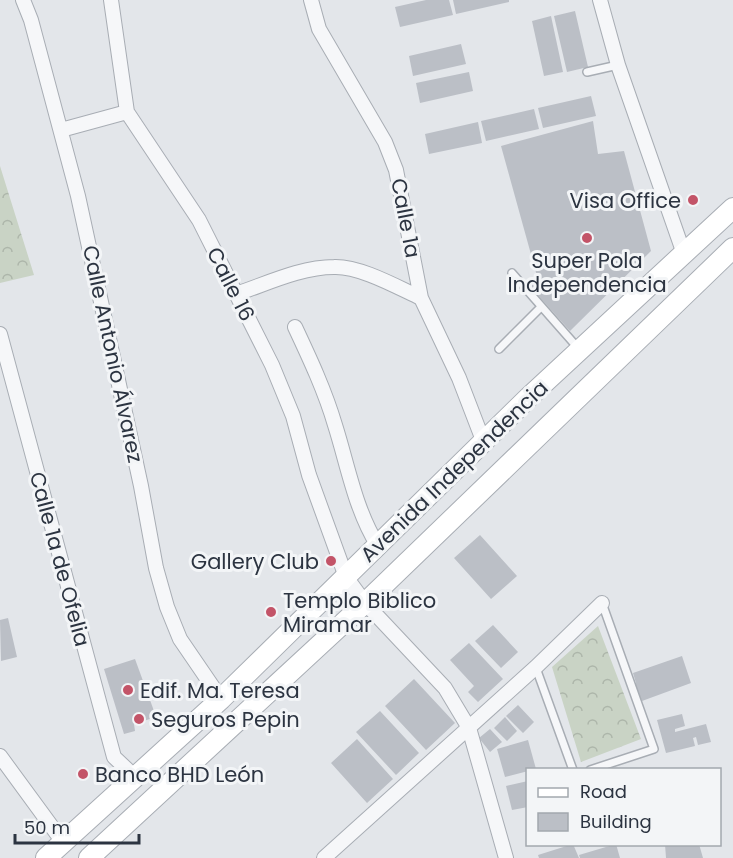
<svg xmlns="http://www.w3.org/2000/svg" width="733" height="858" viewBox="0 0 733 858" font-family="Poppins,sans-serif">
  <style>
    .forest { fill: url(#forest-crowns) }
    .building { fill: #bbbfc6 }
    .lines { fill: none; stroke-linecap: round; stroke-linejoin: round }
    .service-casing { stroke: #a8adb4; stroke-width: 10 }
    .minor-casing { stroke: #a8adb4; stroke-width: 16 }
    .secondary-casing { stroke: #a8adb4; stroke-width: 22 }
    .service { stroke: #f6f7f9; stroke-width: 7 }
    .minor { stroke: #f6f7f9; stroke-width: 14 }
    .secondary { stroke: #fff; stroke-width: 20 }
    .poi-dot { fill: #c35468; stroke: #f3f5f7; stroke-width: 2 }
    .labels { text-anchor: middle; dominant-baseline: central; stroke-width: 6; stroke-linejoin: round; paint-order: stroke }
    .poi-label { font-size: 21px; fill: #2c3441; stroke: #f3f5f7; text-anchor: start }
    .street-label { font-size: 21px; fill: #2c3441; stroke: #f3f5f7 }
  </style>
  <defs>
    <pattern id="forest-crowns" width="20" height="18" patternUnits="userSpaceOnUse" patternTransform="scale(1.5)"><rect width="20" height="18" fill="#c9d3c5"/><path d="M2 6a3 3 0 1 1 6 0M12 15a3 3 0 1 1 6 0" fill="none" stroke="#adb6aa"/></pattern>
  </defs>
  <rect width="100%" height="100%" fill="#e3e6ea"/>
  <path class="forest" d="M0 166 34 275 0 283Z
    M598 626 641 739 581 762 552 667Z"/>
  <path class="building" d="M426 0H449L453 15 400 27 395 7Z
    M453 0H509V2L456 14Z
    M575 11 588 67 567 72 554 16Z
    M551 16 563 72 544 76 532 21Z
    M461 44 466 64 413 76 409 56Z
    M469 72 473 91 420 103 416 83Z
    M591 96 596 116 543 128 538 108Z
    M534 109 539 129 486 141 481 121Z
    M593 121 598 154 624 151 651 251 570 331 528 284 537 276 501 146Z
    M478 122 482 143 429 154 425 134Z
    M480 535 517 576 491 599 454 558Z
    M8 618 17 657 1 661 0 620Z
    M493 625 518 652 501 668 475 641Z
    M469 643 503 679 478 702 468 692 474 686 450 660Z
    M682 656 691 683 642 701 634 683H636L633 673Z
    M135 659 154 711 153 718 134 724 135 731 124 734 104 669Z
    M414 679 455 723 426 750 385 706Z
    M518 705 534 722 523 733 506 716Z
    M380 711 419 753 396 775 356 732Z
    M682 714 685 726 675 729V732L706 724 711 742 698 745 696 737 693 738 695 746 666 753 657 720Z
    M505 717 517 731 507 741 494 728Z
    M490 729 502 742 490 752 479 738Z
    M357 739 393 779 367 803 331 763Z
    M528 740 536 769 505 777 497 749Z
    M528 781V807L512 810 506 786Z
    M573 844 579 858H539L538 855Z
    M616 844 620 858H580L579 855Z
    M665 844H699L703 858H666Z"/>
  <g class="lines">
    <g class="service-casing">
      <path id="service" d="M587 72 618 65
        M512 273 578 348
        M499 349 541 307
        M536 668 573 770
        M590 770 654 749 602 603"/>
    </g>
    <g class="minor-casing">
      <path id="minor" d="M23 0 31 20 78 196 141 486 156 568 167 607 180 639 221 699
        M111 0 127 112 199 220 272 365 293 416 309 475 346 577 365 603 445 688 469 728 506 858
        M311 0 319 29 385 142 396 170 421 298 459 378 484 443
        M600 0 618 65 684 254
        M61 130 127 112
        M236 294C266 284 301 267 334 267 360 266 397 287 421 298
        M295 327C310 359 325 391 335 425 348 466 355 509 378 546
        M0 334 114 757 134 776
        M0 756 63 842
        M324 858 536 667 602 603"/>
    </g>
    <g class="secondary-casing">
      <path id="secondary" d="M46 858 221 699 529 397 733 208
        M89 858 365 603 733 248"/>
    </g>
    <use href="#service" class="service"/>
    <use href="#minor" class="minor"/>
    <use href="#secondary" class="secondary"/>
  </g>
  <g class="poi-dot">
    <circle cx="693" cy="200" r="6"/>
    <circle cx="587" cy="238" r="6"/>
    <circle cx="331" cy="561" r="6"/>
    <circle cx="271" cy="612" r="6"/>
    <circle cx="128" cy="690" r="6"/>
    <circle cx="139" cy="719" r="6"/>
    <circle cx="83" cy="774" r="6"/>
  </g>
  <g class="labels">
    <g class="poi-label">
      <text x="681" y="200" text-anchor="end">Visa Office</text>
      <text x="587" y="260" text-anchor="middle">Super Pola<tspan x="587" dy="24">Independencia</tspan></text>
      <text x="319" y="561" text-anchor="end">Gallery Club</text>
      <text x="283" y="600">Templo Biblico<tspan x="283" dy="24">Miramar</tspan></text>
      <text x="140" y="690">Edif. Ma. Teresa</text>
      <text x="151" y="719">Seguros Pepin</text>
      <text x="95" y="774">Banco BHD León</text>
    </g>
    <g class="street-label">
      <text transform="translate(406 218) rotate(79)">Calle 1a</text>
      <text transform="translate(231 284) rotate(63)">Calle 16</text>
      <text transform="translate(113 354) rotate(78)">Calle Antonio Álvarez</text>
      <text transform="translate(454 471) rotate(-44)">Avenida Independencia</text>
      <text transform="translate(60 559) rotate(75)">Calle 1a de Ofelia</text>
    </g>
  </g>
  <rect x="526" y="768" width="195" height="78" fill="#f3f5f7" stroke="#a3a8ae" stroke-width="1.5"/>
  <rect x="538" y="788" width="30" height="9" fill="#ffffff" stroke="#a3a8ae" stroke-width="1.5"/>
  <text x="580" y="798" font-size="18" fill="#2c3441">Road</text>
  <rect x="538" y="813" width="30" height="18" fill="#bbbfc6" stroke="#a3a8ae" stroke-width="1.5"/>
  <text x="580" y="828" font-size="18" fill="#2c3441">Building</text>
  <path d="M15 834v9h124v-9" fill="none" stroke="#2c3441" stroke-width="3"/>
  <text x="24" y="834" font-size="18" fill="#2c3441" stroke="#f3f5f7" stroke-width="4.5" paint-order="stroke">50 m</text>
</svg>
